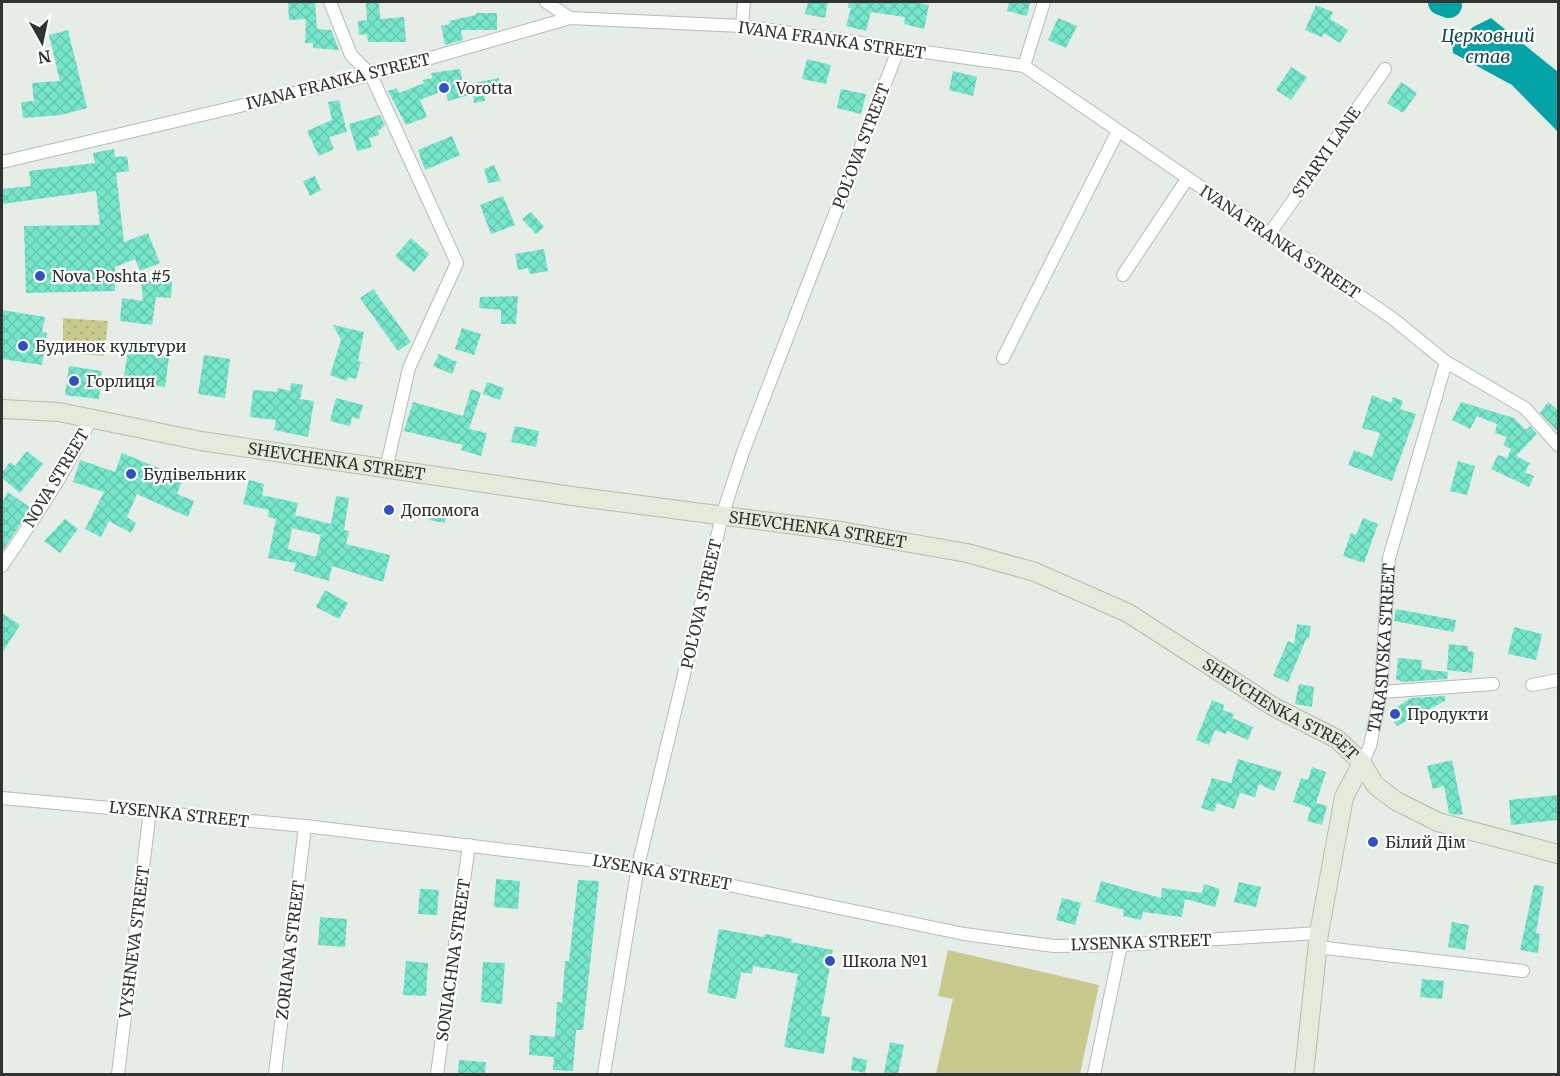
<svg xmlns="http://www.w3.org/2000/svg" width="1560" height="1076" viewBox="0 0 1560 1076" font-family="Merriweather,serif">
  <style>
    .park { fill: url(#park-dots) }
    .pitch { fill: #c9c88d }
    .water { fill: #03a3a8 }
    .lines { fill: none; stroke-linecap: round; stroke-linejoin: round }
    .river { stroke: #03a3a8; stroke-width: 26 }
    .building { fill: url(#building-cross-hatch); fill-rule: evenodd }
    .street-casing { stroke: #b5bcb6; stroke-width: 14 }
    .secondary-casing { stroke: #b5bcb6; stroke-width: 20 }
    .street { stroke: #fff; stroke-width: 12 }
    .secondary { stroke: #e3ecda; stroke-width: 18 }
    .poi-dot { fill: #3350c1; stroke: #fff; stroke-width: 2 }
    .labels { text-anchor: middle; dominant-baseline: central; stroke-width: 4.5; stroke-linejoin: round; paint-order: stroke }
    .street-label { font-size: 16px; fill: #303330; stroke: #fff }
    .poi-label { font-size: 16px; fill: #303330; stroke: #fff; text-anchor: start }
    .water-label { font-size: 18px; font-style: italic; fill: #124a4d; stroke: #fff }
  </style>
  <defs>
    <pattern id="park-dots" width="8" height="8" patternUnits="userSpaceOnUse" patternTransform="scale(1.5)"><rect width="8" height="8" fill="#c9c88d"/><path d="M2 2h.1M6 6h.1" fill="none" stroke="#adac7a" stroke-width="1.8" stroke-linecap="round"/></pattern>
    <pattern id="building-cross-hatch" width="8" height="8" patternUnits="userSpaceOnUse" patternTransform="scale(1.5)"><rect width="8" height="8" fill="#76e6cb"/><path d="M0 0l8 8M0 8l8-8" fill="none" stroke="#66c6af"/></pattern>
  </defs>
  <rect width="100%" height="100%" fill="#e5ede6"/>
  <path class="park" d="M63 318 108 321 104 356 63 353Z"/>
  <path class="pitch" d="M948 950 1099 985 1080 1074H936L953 999 938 996Z"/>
  <path class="water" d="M1491 18 1558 72V132L1512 85 1453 53 1452 38 1456 43 1473 27Z"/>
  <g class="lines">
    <path class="river" d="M1441 2 1449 5"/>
  </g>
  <path class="building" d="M288 2H315L317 29 331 30 339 50 313 48V43H305L306 19 289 20Z
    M366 2H379L380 19 404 17 406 42H368L367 34 359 35 358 21 367 20Z
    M808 2H828L825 18 805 14Z
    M849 2H915L929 5 924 29 904 24 905 17 871 12 866 31 846 26 851 8H848Z
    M1009 2H1030L1027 16 1007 11Z
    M1316 5 1333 12 1330 19 1348 30 1340 43 1324 33 1322 37 1305 30Z
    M476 13H497V30H461L463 40 445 45 441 26 450 24 449 21 476 15Z
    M1058 18 1077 26 1066 48 1048 40Z
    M68 30 87 108 61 115 23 118 21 102 34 101 32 83 60 81 49 35Z
    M807 59 831 65 826 84 802 79Z
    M1291 67 1307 77 1291 100 1276 90Z
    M460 69 463 85 499 78 500 87 484 91 485 101 474 103 473 94 448 101 445 90 420 100 427 117 406 125 388 91 397 88 399 93 424 83 423 80 432 78 431 73Z
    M953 71 977 77 973 96 949 90Z
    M1401 82 1417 93 1403 113 1387 103Z
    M841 89 866 94 861 114 837 108Z
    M339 100 347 132 329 137 334 149 319 156 307 131 332 120 328 102Z
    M380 115 385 125 378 131 379 135 369 138 372 147 357 151 349 124Z
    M452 136 460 155 425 170 418 150Z
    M114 149 115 157 127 156 129 171 116 173 124 242 148 233 160 263 140 271 135 259 115 267V291L26 293 24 226 100 225 96 191 2 204V189L31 186 29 171 95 163 93 153Z
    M494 165 501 181 488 183 484 169Z
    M315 176 321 190 310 196 303 181Z
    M503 196 515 225 491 234 480 205Z
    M531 212 544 227 536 234 522 219Z
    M411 238 429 254 414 272 395 256Z
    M544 249 548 271 530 274 528 268 518 270 515 254Z
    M141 280 172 281 171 298 156 297 152 325 120 321 122 298 143 301Z
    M373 289 411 342 398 351 360 298Z
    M518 296 516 324H501V310L479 308 480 297Z
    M2 310 45 317 42 332 47 333 42 365 2 359Z
    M333 325 364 332 358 361 361 362 356 379 348 377 347 381 330 375 341 340Z
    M462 328 481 334 474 355 455 349Z
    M128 351 169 357 165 387 123 381Z
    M439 354 457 362 452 374 433 366Z
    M204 355 230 359 225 398 198 394Z
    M69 366 102 371 99 399 65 395Z
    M487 382 504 388 500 400 483 394Z
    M291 383 303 385 300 399 314 401 308 437 274 430 276 420 250 417 253 390 277 392 278 388 290 391Z
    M471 389 481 393 469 429 487 433 481 456 461 450 463 445 404 431 413 402 463 416Z
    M1372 395 1391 403 1393 397 1403 401 1400 409 1416 414 1392 481 1348 465 1354 450 1372 457 1380 433 1362 428Z
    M336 398 363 405 359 419 352 417 350 426 330 421Z
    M1461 402 1514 418 1526 430 1530 426 1537 434 1516 456 1530 463 1525 472 1534 476 1529 487 1491 469 1498 455 1507 458 1511 449 1503 445 1507 437 1495 433 1497 424 1477 416 1470 429 1452 420Z
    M1548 402 1558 410V432L1540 413Z
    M515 426 539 431 536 447 511 442Z
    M27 451 43 464 20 493 2 478V473L10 462 15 466Z
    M122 453 183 478 177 494 194 501 188 517 137 494 127 517 136 523 131 533 109 521 101 537 85 529 104 492 73 482 80 460 115 472Z
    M1458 461 1475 466 1467 495 1450 491Z
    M249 480 264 484 262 495 298 503 295 515 331 524 336 496 349 498 344 530 349 531 346 544 390 555 383 582 332 566 329 581 294 571 296 563 268 558 276 519 268 517 269 510 243 504ZM292 528 321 535 316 557 288 549Z
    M8 492 31 508 2 552V503Z
    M431 508 447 510 445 523 429 520Z
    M1363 518 1378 524 1364 563 1343 556 1351 533 1356 535Z
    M65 519 78 529 60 553 44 541Z
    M325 590 348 603 339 619 316 607Z
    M1396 609 1456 620 1454 632 1394 621Z
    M2 613 20 625 2 653Z
    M1297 624 1311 626 1309 638 1307 637 1288 682 1273 676 1288 641 1294 644Z
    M1514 627 1542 634 1536 660 1508 654Z
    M1449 644 1468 646V651L1474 652 1472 673 1447 670Z
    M1398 658 1422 660 1421 669 1448 672 1447 679 1403 682 1396 679Z
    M1299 684 1314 687 1312 707 1295 704Z
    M1445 696V701L1397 726 1389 712 1411 698Z
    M1212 700 1224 705 1223 710 1234 714 1232 718 1253 727 1248 740 1227 731 1226 734 1215 730 1209 745 1196 740Z
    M1238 759 1282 772 1274 791 1259 784 1255 797 1240 793 1234 809 1217 803 1214 812 1201 808 1212 778 1231 783Z
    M1452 760 1463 814 1455 815 1449 813 1444 786 1433 789 1427 766Z
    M1312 767 1326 772 1316 803 1327 806 1322 825 1307 821 1311 808 1293 802 1301 778 1308 780Z
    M1558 795V820L1511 825 1509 800Z
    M496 879 520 881 518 909 494 907Z
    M578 880 599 881 583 1030H576L573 1071 553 1070 554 1057 529 1055 530 1035 555 1037 557 1002 562 1003 565 961H569Z
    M1101 881 1161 898 1162 888 1202 893 1204 884 1220 889 1215 907 1185 899 1182 917 1143 912 1141 920 1123 916 1124 910 1095 902Z
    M1239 882 1261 887 1256 907 1234 902Z
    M1534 885 1544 886 1536 933 1540 934 1538 953 1520 950Z
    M420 889 439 890 437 915 418 914Z
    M1062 898 1081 903 1075 925 1056 920Z
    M320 917 347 919 345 947 318 945Z
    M1452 922 1469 925 1465 950 1448 947Z
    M719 929 764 937 765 934 778 936 792 939 791 942 833 950 821 1016 830 1017 824 1054 784 1047 798 974 753 966 752 974 741 972 736 999 707 993Z
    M406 961 428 963 426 996 403 995Z
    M483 962 505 963 502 1004 481 1002Z
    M1422 979 1444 981 1442 999 1420 997Z
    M890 1042 904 1045 898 1074 884 1073Z
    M853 1057 867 1060 865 1073 851 1070Z
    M459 1060 486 1062 485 1074H458Z"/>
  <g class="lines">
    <g class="street-casing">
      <g id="street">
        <path d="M330 2 351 55 371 75 457 263 409 368 386 469"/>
        <path d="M546 2 570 18"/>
        <path d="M742 26 744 2"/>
        <path d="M1024 66 1044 2"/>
        <path d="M2 162 371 75 570 18 742 26 1024 66 1392 318 1446 362 1525 408 1558 445"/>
        <path d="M1268 236 1385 69"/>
        <path d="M1123 275 1187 179"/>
        <path d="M1003 358 1118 131"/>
        <path d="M2 566C33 519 67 472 90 420"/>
        <path d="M1532 685 1558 680"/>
        <path d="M1381 692 1493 684"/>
        <path id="s1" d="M1362 763 1370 746 1381 692 1389 558 1446 362"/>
        <path d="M2 798 305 826 638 866 964 934 1054 946 1121 945 1319 933"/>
        <path d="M1317 947 1523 971"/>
        <path d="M118 1074 150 810"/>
        <path d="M275 1074 305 826"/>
        <path d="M437 1074 469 845"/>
        <path d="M604 1074 638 866 722 516 743 452 898 50"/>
        <path d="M1094 1074 1121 945"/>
      </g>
    </g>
    <g class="secondary-casing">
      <g id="secondary">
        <path id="s2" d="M2 409 59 412 201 441 579 497 841 531 967 553 1035 572 1128 613 1274 707 1337 739 1362 763 1375 785 1396 801 1438 822 1558 854"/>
        <path d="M1304 1074 1319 933 1344 797 1362 763"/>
      </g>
    </g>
    <use href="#street" class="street"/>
    <use href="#secondary" class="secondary"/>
  </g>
  <g class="poi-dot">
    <circle cx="444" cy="88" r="6"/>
    <circle cx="40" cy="276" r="6"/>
    <circle cx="23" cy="346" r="6"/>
    <circle cx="74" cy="381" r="6"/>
    <circle cx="131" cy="474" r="6"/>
    <circle cx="389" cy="510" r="6"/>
    <circle cx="1395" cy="714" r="6"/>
    <circle cx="1373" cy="842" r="6"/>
    <circle cx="830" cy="961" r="6"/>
  </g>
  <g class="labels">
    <g class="street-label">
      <text transform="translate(832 40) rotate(8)">IVANA FRANKA STREET</text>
      <text transform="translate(338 81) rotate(-14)">IVANA FRANKA STREET</text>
      <text transform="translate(861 146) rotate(-69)">POL’OVA STREET</text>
      <text transform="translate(1326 152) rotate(-55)">STARYI LANE</text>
      <text transform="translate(1280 242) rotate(34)">IVANA FRANKA STREET</text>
      <text stroke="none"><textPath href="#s2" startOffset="339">SHEVCHENKA STREET</textPath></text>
      <text transform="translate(56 478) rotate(-59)">NOVA STREET</text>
      <text stroke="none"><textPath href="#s2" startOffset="825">SHEVCHENKA STREET</textPath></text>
      <text transform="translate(701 604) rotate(-77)">POL’OVA STREET</text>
      <text stroke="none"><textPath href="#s1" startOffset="118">TARASIVSKA STREET</textPath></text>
      <text stroke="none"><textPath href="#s2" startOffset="1329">SHEVCHENKA STREET</textPath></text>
      <text transform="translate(179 814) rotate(6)">LYSENKA STREET</text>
      <text transform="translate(662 872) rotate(10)">LYSENKA STREET</text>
      <text transform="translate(134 942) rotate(-83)">VYSHNEVA STREET</text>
      <text transform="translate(1141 942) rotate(-2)">LYSENKA STREET</text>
      <text transform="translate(290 950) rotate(-83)">ZORIANA STREET</text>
      <text transform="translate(453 960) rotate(-82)">SONIACHNA STREET</text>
    </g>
    <g class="poi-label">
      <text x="456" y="88">Vorotta</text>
      <text x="52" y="276">Nova Poshta #5</text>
      <text x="35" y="346">Будинок культури</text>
      <text x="86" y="381">Горлиця</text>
      <text x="143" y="474">Будівельник</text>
      <text x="401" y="510">Допомога</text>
      <text x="1407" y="714">Продукти</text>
      <text x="1385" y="842">Білий Дім</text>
      <text x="842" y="961">Школа №1</text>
    </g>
    <g class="water-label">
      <text x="1488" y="35">Церковний<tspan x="1488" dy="21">став</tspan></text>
    </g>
  </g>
  <rect width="1560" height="1076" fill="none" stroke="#303330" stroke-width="6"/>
  <g transform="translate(42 42) rotate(171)" stroke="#ffffff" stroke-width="4.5" paint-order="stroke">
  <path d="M0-4.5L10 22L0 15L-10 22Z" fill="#303330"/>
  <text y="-9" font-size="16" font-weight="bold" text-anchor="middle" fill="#303330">N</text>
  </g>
</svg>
